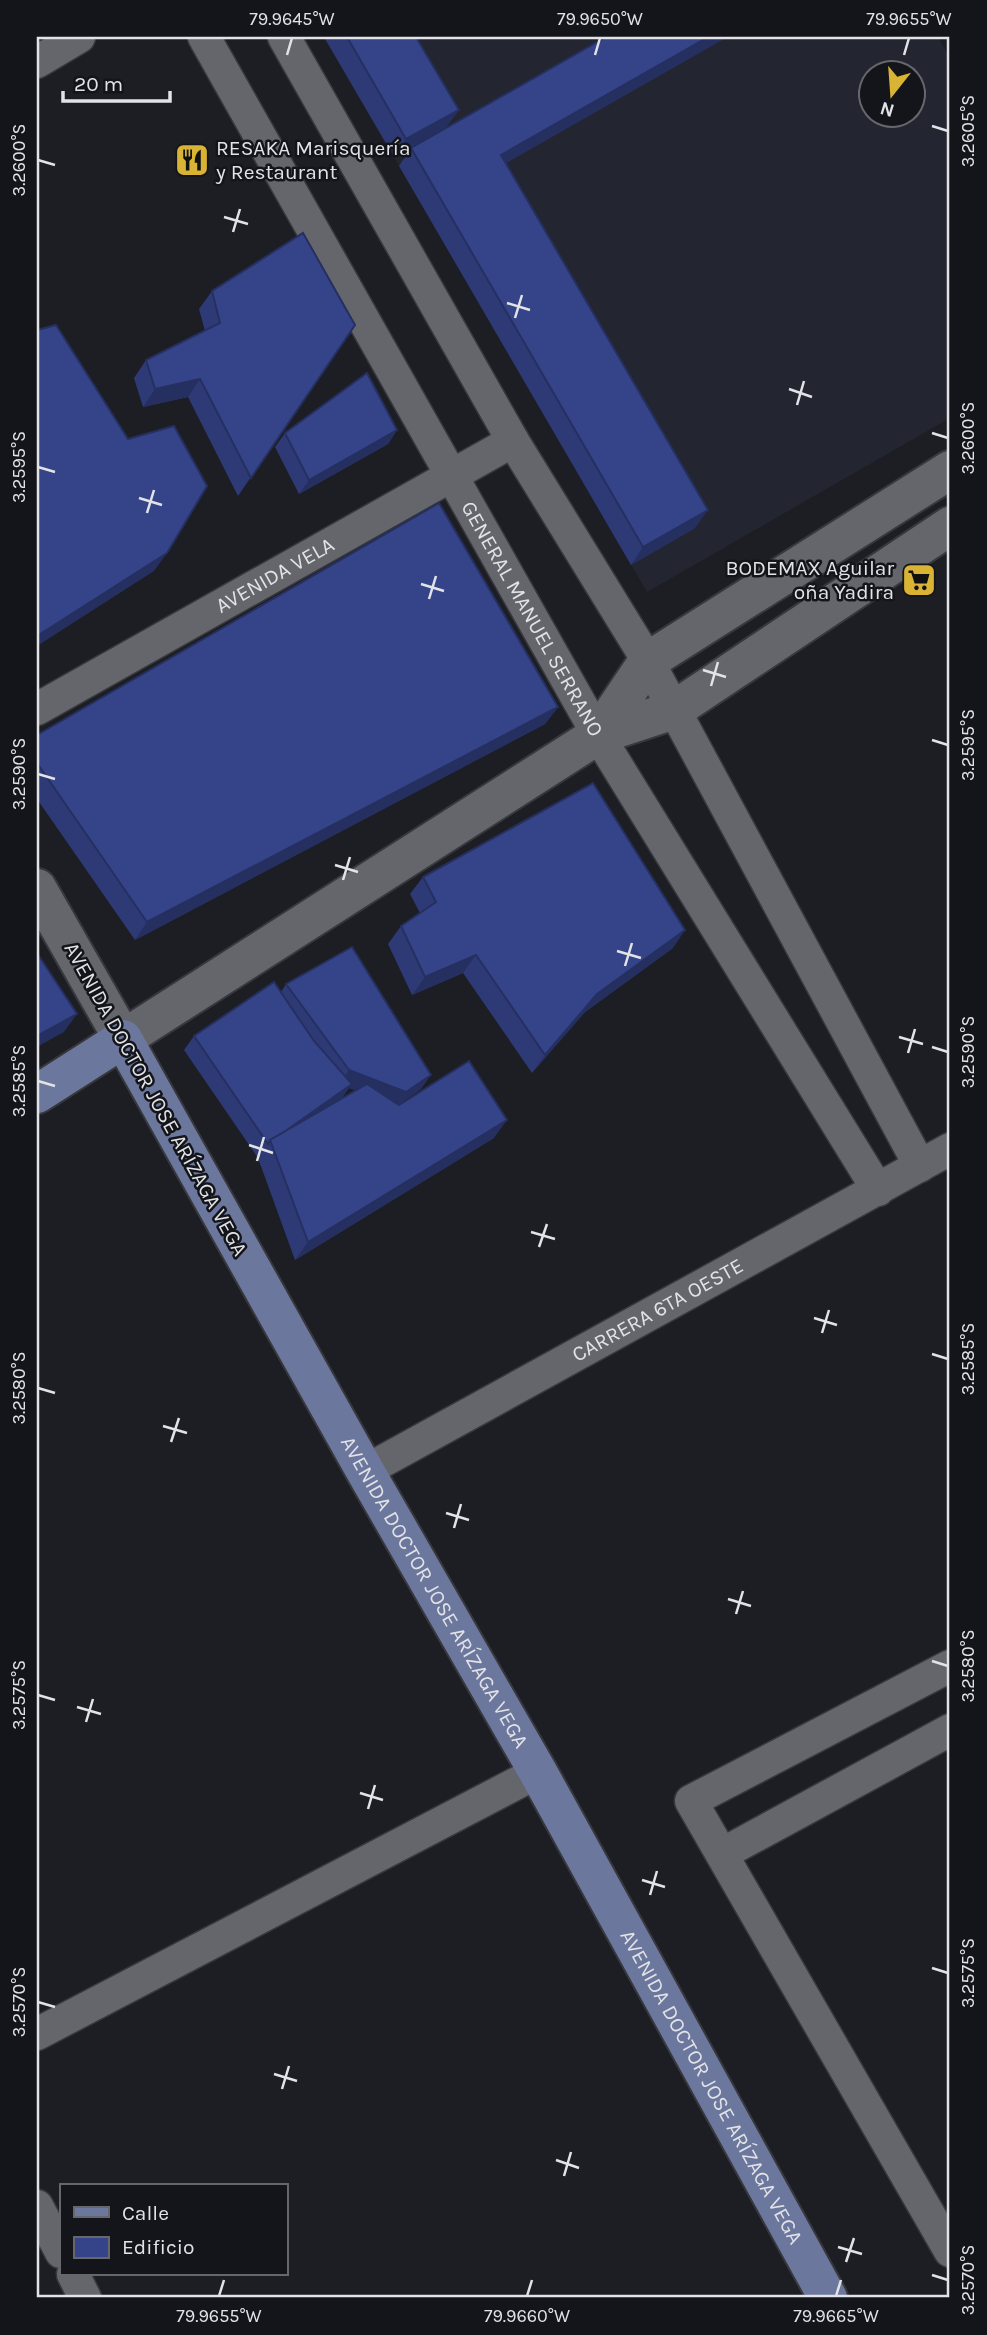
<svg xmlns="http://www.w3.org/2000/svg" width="987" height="2335" viewBox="0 0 987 2335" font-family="Karla,sans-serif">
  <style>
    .built { fill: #232631; fill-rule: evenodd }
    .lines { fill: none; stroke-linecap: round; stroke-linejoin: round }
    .minor-casing { stroke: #37383d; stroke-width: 35 }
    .tertiary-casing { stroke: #37383d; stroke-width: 42 }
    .secondary-casing { stroke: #37383d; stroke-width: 42 }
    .primary-casing { stroke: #37383d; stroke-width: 42 }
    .minor { stroke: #64666c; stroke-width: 32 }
    .tertiary { stroke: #64666c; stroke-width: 38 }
    .secondary { stroke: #64666c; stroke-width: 38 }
    .primary { stroke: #6c779e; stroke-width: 38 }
    .wall { fill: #2e3a76; fill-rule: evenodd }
    .shaded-wall { fill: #253060 }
    .building { fill: #354489; stroke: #253060; stroke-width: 2 }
    .ticks { fill: none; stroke: #e2e3e6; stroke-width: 2.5 }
    .labels { text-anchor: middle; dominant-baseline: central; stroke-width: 5; stroke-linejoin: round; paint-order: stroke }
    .poi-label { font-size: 21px; fill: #e2e3e6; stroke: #14151a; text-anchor: start }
    .street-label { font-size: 21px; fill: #e2e3e6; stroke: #14151a }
    .neatline { fill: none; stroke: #e2e3e6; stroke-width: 2.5 }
    .ticks-label { font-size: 18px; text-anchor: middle; fill: #e2e3e6 }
  </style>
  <rect width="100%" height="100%" fill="#1d1e23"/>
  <path class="built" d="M324 37H938L950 58V418L647 592ZM872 74H914V116H872Z"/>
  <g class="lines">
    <g class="minor-casing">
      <g id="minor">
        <path id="s1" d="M204 37 598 735 878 1190"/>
        <path d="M284 37 513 441 648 661 920 1166"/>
        <path d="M37 62 79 37"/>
        <path id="s2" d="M37 709 513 441"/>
        <path id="s3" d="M365 1471 950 1149"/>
        <path d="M950 1666 691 1801 950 2251"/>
        <path d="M722 1854 950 1730"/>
        <path d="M37 2034 538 1772"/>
        <path d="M37 2206 61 2252"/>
        <path d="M73 2274 85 2298"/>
      </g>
    </g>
    <g class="tertiary-casing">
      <path id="tertiary" d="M598 735 648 661 950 470
        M123 1039 598 735 674 710 950 526"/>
    </g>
    <g class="secondary-casing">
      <path id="secondary" d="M37 888 123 1039"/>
    </g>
    <g class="primary-casing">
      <g id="primary">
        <path id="s4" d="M37 1094 123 1039 365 1471 538 1772 828 2298"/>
      </g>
    </g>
    <use href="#minor" class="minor"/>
    <use href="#tertiary" class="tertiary"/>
    <use href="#secondary" class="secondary"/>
    <use href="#primary" class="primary"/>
  </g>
  <path class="wall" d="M324 37H416L459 110 446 127 394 157Z
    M727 37 506 163 695 528 631 565 399 166 411 148Z
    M212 291 355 325 238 496 188 397 143 407 134 378 146 360 205 331 199 309Z
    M397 430 388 444 299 494 275 447 285 433Z
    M558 707 545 724 135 940 37 799V735Z
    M423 877 673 948 585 1012 532 1073 463 973 412 995 388 944 401 926 420 913 410 894Z
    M286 984 421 1089 398 1105 494 1138 295 1260 258 1158 184 1050 194 1036 281 992ZM349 1088 356 1090 342 1098Z"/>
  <path class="shaded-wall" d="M708 37H727L488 173 501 155Z
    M459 110 446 127 394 157 406 139Z
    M200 379 188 397 143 407 155 389Z
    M397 430 388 444 299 494 309 480Z
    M708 510 695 528 631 565 643 547Z
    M167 553 154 571 37 646V636Z
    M558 707 545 724 135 940 147 922Z
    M685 930 673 948 585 1012 532 1073 545 1055 597 994Z
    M476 955 463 973 412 995 425 977Z
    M77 1014 64 1032 37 1047V1036Z
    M349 1070 431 1075 421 1089 396 1106 349 1088 342 1098 271 1141 339 1084Z
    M507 1120 494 1138 295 1260 308 1242Z"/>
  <path class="building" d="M347 37H416L459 110 406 139Z
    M606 37H708L501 155 708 510 643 547 411 148Z
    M303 233 355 325 251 478 200 379 155 389 146 360 220 323 212 291Z
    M56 325 128 439 174 426 207 486 167 553 37 636V330Z
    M367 373 397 430 309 480 285 433Z
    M439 503 558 707 147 922 37 763V735Z
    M593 783 685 930 597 994 545 1055 476 955 425 977 401 926 436 902 423 877Z
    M352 947 431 1075 406 1092 349 1070 286 984Z
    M37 953 77 1014 37 1036Z
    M274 982 314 1041 352 1084 284 1132 270 1140 268 1144 194 1036Z
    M469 1061 507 1120 308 1242 270 1140 367 1084 399 1105Z"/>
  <path class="ticks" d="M287 55 292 38M595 55 600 38M904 55 909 38M932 126 948 131M38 160 55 165M224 217 248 224M233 232 240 209M507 303 530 310M515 318 522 295M789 389 812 397M797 405 804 381M932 433 948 438M38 467 55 472M139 498 162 505M147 513 154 490M421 584 444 591M429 599 436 576M703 670 726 677M711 686 718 662M932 740 948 745M38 774 55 779M335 865 358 872M343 880 350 857M617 951 641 958M625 966 632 943M899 1037 923 1044M932 1047 948 1052M908 1053 915 1029M38 1081 55 1086M249 1145 273 1153M257 1161 264 1137M531 1232 555 1239M539 1247 547 1224M814 1318 837 1325M822 1333 829 1310M932 1354 948 1359M38 1388 55 1393M163 1426 187 1433M171 1442 179 1418M446 1513 469 1520M454 1528 461 1504M728 1599 751 1606M736 1614 743 1591M932 1661 948 1666M38 1695 55 1700M77 1707 101 1714M86 1722 93 1699M360 1793 383 1800M368 1809 375 1785M642 1880 665 1887M650 1895 657 1871M932 1968 948 1973M38 2002 55 2007M274 2074 297 2081M282 2089 289 2066M556 2160 579 2168M564 2176 571 2152M838 2247 862 2254M846 2262 854 2238M932 2275 948 2280M219 2296 224 2280M527 2296 532 2280M836 2296 841 2280"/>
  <defs>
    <g id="restaurant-square" transform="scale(1.75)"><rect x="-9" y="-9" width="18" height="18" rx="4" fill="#d9b334" stroke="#14151a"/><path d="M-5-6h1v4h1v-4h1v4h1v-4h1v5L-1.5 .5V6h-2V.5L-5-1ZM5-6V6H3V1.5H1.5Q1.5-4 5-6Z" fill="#111"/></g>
    <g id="supermarket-square" transform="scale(1.75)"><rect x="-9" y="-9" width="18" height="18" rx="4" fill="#d9b334" stroke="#14151a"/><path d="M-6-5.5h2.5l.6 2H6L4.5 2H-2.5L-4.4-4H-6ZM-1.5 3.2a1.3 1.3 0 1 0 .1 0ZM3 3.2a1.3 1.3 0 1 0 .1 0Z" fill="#111"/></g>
  </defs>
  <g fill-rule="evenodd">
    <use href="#restaurant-square" x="192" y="160"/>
    <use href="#supermarket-square" x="919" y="580"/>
  </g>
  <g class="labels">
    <g class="poi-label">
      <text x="216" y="148">RESAKA Marisquería<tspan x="216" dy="24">y Restaurant</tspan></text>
      <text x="894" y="568" text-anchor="end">BODEMAX Aguilar<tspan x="894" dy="24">oña Yadira</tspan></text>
    </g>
    <g class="street-label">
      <text stroke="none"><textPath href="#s2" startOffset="273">AVENIDA VELA</textPath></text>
      <text stroke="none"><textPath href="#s1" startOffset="668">GENERAL MANUEL SERRANO</textPath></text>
      <text transform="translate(156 1099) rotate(61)">AVENIDA DOCTOR JOSE ARÍZAGA VEGA</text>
      <text stroke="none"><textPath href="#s3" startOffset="334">CARRERA 6TA OESTE</textPath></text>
      <text stroke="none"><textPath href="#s4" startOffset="737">AVENIDA DOCTOR JOSE ARÍZAGA VEGA</textPath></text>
      <text stroke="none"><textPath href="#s4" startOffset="1304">AVENIDA DOCTOR JOSE ARÍZAGA VEGA</textPath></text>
    </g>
  </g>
  <rect width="987" height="2335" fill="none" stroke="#14151a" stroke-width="77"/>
  <rect x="60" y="2184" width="228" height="91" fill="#14151a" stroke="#66676c" stroke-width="2"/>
  <rect x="74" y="2207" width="35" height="10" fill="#6c779e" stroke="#66676c" stroke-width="2"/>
  <text x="122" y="2220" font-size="21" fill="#e2e3e6">Calle</text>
  <rect x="74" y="2237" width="35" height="21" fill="#354489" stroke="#66676c" stroke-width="2"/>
  <text x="122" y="2254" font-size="21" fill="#e2e3e6">Edificio</text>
  <g transform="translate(892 94) rotate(197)"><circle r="33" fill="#14151a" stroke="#66676c" stroke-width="2"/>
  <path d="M0-5L12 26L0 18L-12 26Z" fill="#d9b334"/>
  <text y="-10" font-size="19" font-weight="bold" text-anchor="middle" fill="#e2e3e6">N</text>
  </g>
  <path d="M63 91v10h107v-10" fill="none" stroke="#e2e3e6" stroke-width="3.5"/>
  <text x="74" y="91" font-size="21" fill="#e2e3e6" stroke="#14151a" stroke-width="5" paint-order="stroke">20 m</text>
  <rect x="38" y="38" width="910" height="2258" class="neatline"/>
  <g class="ticks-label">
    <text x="292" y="25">79.9645°W</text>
    <text x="600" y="25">79.9650°W</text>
    <text x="909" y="25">79.9655°W</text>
    <text transform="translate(968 131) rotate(-90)" y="6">3.2605°S</text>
    <text transform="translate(19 160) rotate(-90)" y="6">3.2600°S</text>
    <text transform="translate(968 438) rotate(-90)" y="6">3.2600°S</text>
    <text transform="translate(19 467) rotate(-90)" y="6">3.2595°S</text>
    <text transform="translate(968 745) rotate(-90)" y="6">3.2595°S</text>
    <text transform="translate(19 774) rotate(-90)" y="6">3.2590°S</text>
    <text transform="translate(968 1052) rotate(-90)" y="6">3.2590°S</text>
    <text transform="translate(19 1081) rotate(-90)" y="6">3.2585°S</text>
    <text transform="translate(968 1359) rotate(-90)" y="6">3.2585°S</text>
    <text transform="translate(19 1388) rotate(-90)" y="6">3.2580°S</text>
    <text transform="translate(968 1666) rotate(-90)" y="6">3.2580°S</text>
    <text transform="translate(19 1695) rotate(-90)" y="6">3.2575°S</text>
    <text transform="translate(968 1973) rotate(-90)" y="6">3.2575°S</text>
    <text transform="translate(19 2002) rotate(-90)" y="6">3.2570°S</text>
    <text transform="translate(968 2280) rotate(-90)" y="6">3.2570°S</text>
    <text x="219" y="2322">79.9655°W</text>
    <text x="527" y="2322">79.9660°W</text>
    <text x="836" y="2322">79.9665°W</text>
  </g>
</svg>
